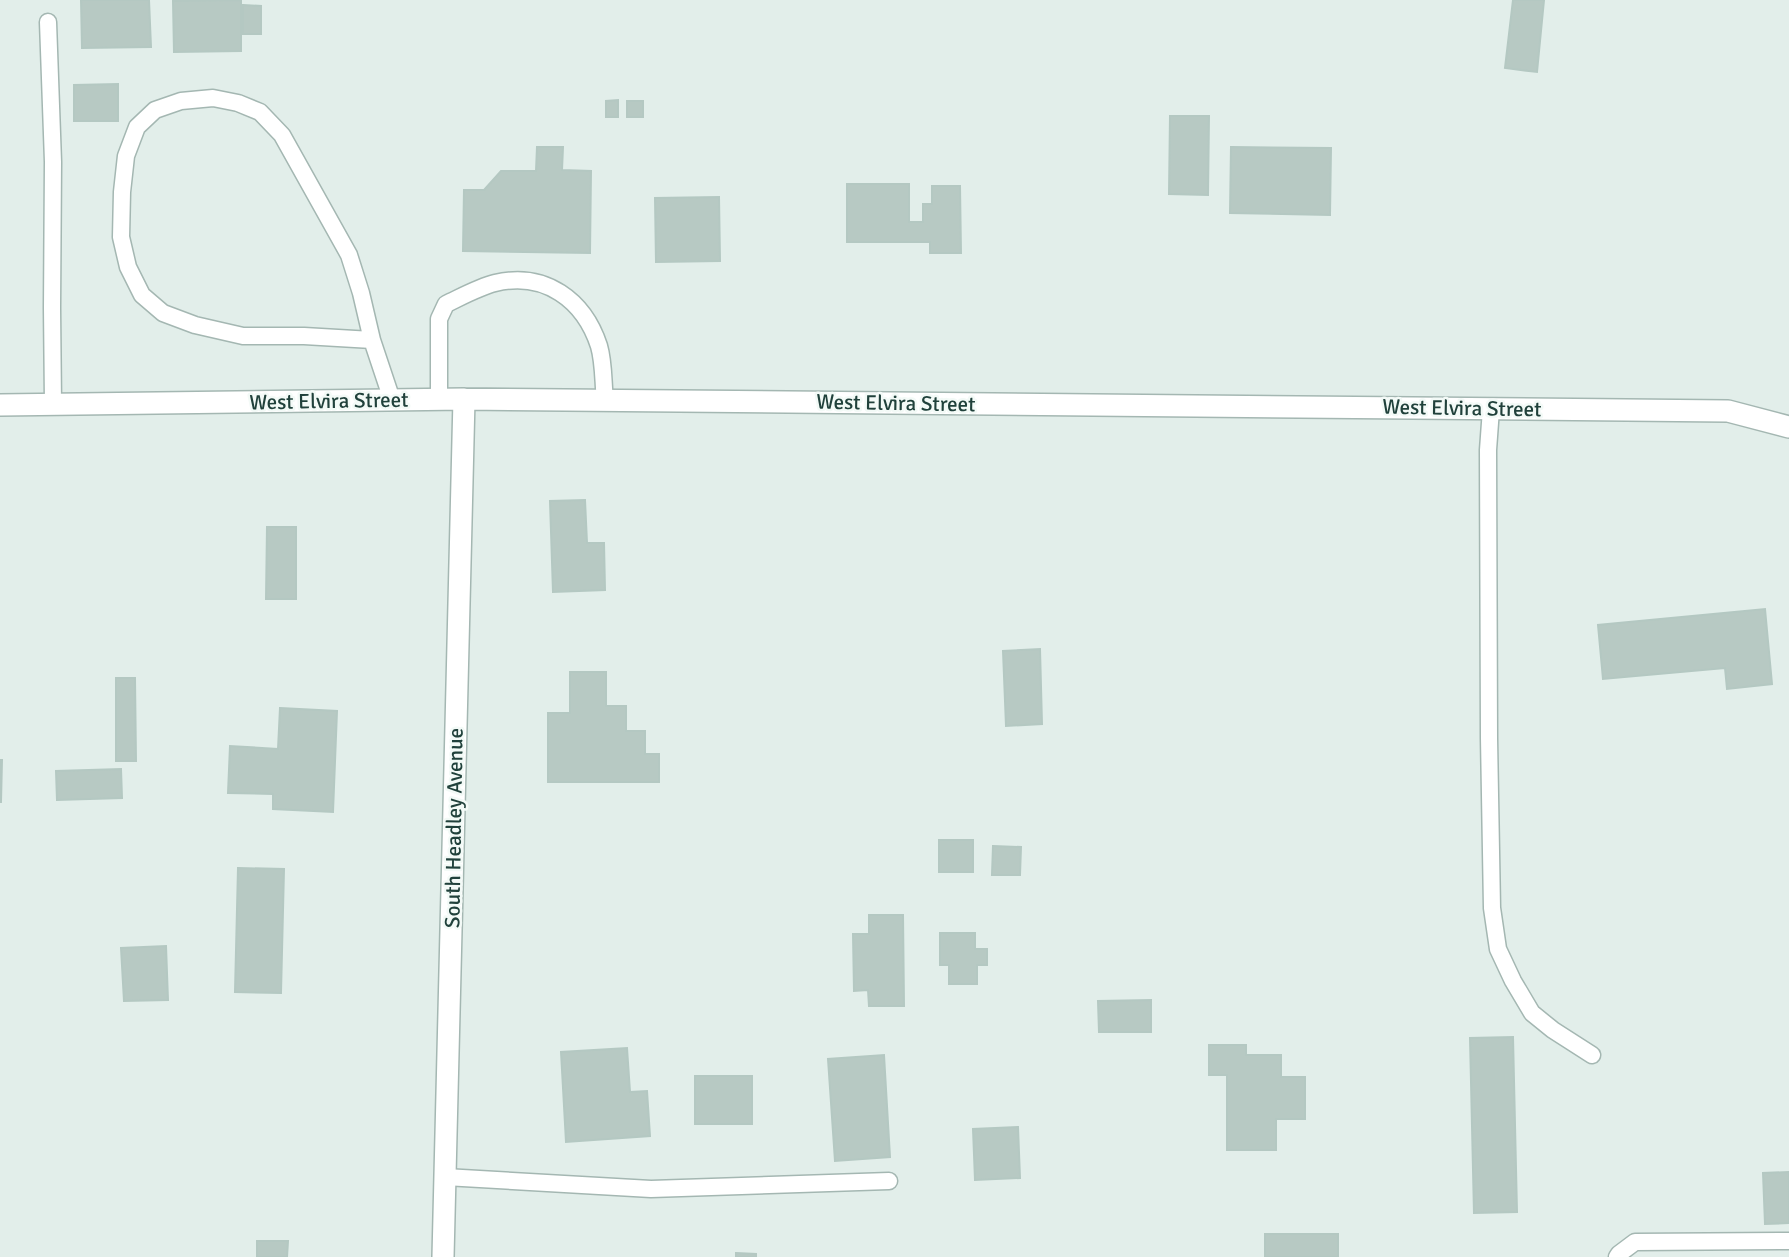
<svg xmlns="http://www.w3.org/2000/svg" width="1789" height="1257" viewBox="0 0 1789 1257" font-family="Signika,sans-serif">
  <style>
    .building { fill: #b7c9c3; stroke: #b4c8c2; stroke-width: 2 }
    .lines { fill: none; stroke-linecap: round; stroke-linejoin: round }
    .service-casing { stroke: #a4b7b2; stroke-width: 19 }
    .minor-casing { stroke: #a4b7b2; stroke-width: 24 }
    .service { stroke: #fff; stroke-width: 16 }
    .minor { stroke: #fff; stroke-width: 21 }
    .labels { text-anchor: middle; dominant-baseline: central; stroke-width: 5; stroke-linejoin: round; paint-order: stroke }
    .street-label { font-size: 21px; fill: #20413b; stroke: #f3faf7 }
  </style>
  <rect width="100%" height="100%" fill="#e2eeea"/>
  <path class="building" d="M81 0H149L151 47 82 48Z
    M241 0V51L174 52 173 1Z
    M1513 0H1544L1537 72 1505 68Z
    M243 5 261 6V34H243Z
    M118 84V121H74V85Z
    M618 100V117H606V101Z
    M627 101H643V117H627Z
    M1170 116H1209L1208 195 1169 194Z
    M537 147H563L562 170 591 171 590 253 463 251 464 190H484L501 171H536Z
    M1231 147 1331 148 1330 215 1230 213Z
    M847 184H909V222H923V204H932V186H960L961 253H930V242H847Z
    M719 197 720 261 656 262 655 198Z
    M585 500 587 543H604L605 590 553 592 550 501Z
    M267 527H296V599H266Z
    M1765 609 1772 684 1727 689 1725 668 1603 679 1598 625Z
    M1040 649 1042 724 1006 726 1003 651Z
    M570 672H606V706H626V731H645V754H659V782H548V713H570Z
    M116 678H135L136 761H116Z
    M280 708 337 711 333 812 273 809V794L228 793 230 746 278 749Z
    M0 760H2L1 802H0Z
    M121 769 122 798 57 800 56 771Z
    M939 840H973V872H939Z
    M993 846 1021 847 1020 875H992Z
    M238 868 284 869 281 993 235 992Z
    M869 915H903L904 1006H869L868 990 854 991 853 934H869Z
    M940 933H975V949H987V965H977V984H949V965H940Z
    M166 946 168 1000 124 1001 121 948Z
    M1151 1000V1032H1099L1098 1001Z
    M1513 1037 1517 1212 1474 1213 1470 1038Z
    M1209 1045H1246V1055H1281V1077H1305V1119H1276V1150H1227V1075H1209Z
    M627 1048 630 1092 647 1091 650 1136 566 1142 561 1052Z
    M884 1055 890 1157 835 1161 828 1059Z
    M695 1076H752V1124H695Z
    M1018 1127 1020 1178 975 1180 973 1129Z
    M1789 1172V1223L1765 1224 1763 1173Z
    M1265 1234H1338V1257H1265Z
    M257 1241H288L287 1257H257Z
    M736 1253 756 1254V1257H736Z"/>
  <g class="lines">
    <g class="service-casing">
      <path id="service" d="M48 22 53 162 52 308 53 404
        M372 340 304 336H243L195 325 163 313 142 295 128 267 121 237 122 192 126 156 137 127 155 110 181 101 213 98 238 103 260 112 282 135 349 255 361 293 372 340 392 400
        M439 399V319L446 304C461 297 479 287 495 283 545 271 584 300 599 346 604 363 603 383 605 400
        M1491 409 1488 450 1489 738 1492 908 1498 949 1513 981 1532 1013 1553 1030 1592 1055
        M445 1177 651 1189 889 1181
        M1617 1257 1619 1254 1635 1242 1789 1241"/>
    </g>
    <g class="minor-casing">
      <path id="minor" d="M0 405 464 399 1728 411 1789 427
        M443 1257 464 399"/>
    </g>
    <use href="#service" class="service"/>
    <use href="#minor" class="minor"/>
  </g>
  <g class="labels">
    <g class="street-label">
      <text transform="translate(329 401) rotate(-1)">West Elvira Street</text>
      <text transform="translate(896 403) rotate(1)">West Elvira Street</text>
      <text transform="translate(1462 408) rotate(1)">West Elvira Street</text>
      <text transform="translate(454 828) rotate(-89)">South Headley Avenue</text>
    </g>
  </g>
</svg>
